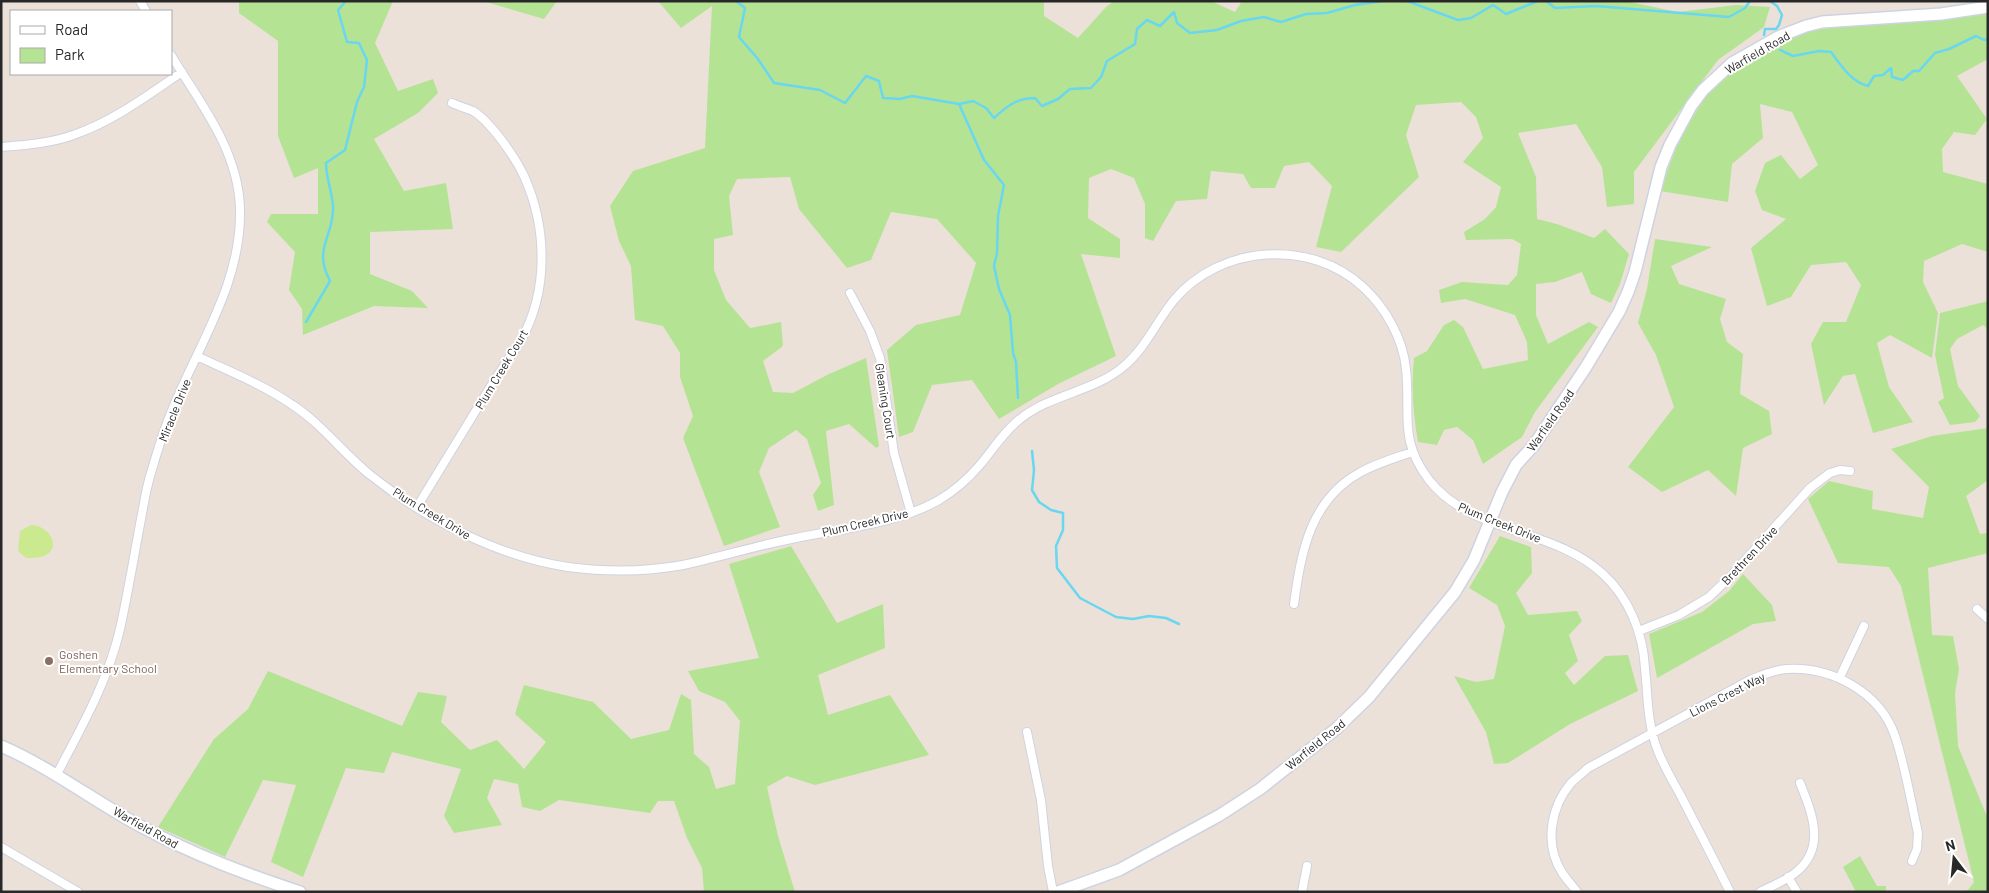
<svg xmlns="http://www.w3.org/2000/svg" width="1989" height="893" viewBox="0 0 1989 893" font-family="Barlow,sans-serif">
  <style>
    .green { fill: #b5e394 }
    .pitch { fill: #cbea8f }
    .lines { fill: none; stroke-linecap: round; stroke-linejoin: round }
    .stream { stroke: #69d7ef; stroke-width: 2.5 }
    .street-casing { stroke: #ced3e1; stroke-width: 10 }
    .secondary-casing { stroke: #ced3e1; stroke-width: 14 }
    .street { stroke: #fff; stroke-width: 8 }
    .secondary { stroke: #fff; stroke-width: 11 }
    .education-dot { fill: #8d6e63; stroke: #fff; stroke-width: 2 }
    .labels { text-anchor: middle; dominant-baseline: central; stroke-width: 4; stroke-linejoin: round; paint-order: stroke }
    .street-label { font-size: 12px; fill: #282828; stroke: #fff }
    .education-label { font-size: 12px; fill: #785e54; stroke: #fff; text-anchor: start }
  </style>
  <rect width="100%" height="100%" fill="#ebe1d9"/>
  <path class="green" d="M239 1H393L375 43 398 91 433 79 438 93 418 113 374 139 404 191 446 183 453 229 370 232V274L412 291 428 308 374 306 303 335 302 309 289 290 295 252 267 222 271 214H318V168L294 178 278 136V41L239 13Z
    M483 1H557L544 19Z
    M658 1H1044V16L1078 38 1106 7 1114 1H1211L1235 12 1242 1H1625L1678 12 1736 5 1770 7 1764 27 1718 60 1634 172V204L1607 207 1602 167 1576 124 1518 133 1536 177 1537 219 1557 224 1594 238 1605 229 1629 254 1620 284 1611 303 1591 294 1582 272 1555 282 1536 284V315L1548 344 1589 322 1598 327 1535 412 1522 437 1483 464 1473 440 1457 427 1444 430 1437 445 1418 442C1413 414 1411 386 1414 358L1427 351 1444 325 1454 320 1463 327 1483 369 1528 360 1527 342 1515 315 1465 299 1441 303 1439 290 1462 282 1508 285 1517 275 1521 244 1512 239 1466 240 1464 232 1485 219 1496 207 1501 187 1463 162 1483 138 1476 117 1461 102 1416 105 1406 135 1419 177 1341 252 1316 247 1332 186 1309 162 1284 166 1275 188H1251L1243 174 1211 171 1207 199 1176 201 1153 241 1145 238V204L1134 178 1111 169 1089 178 1088 218 1120 239V258L1081 254 1116 356 1058 384 999 419 972 380 932 385 913 432 899 437 887 350 916 325 960 315 976 263 937 219 891 212 871 260 847 268 799 209 790 177 737 179 729 196 733 235 714 239V270L726 300 750 328 781 322 783 346 763 361 773 392 793 393 829 374 866 358 879 446 876 448 849 424 826 431 834 505 818 511 813 495 821 483 807 439 796 430 769 448 759 472 780 527 724 546 683 438 693 416 680 377V353L663 326 635 320 631 266 619 241 610 206 633 171 705 148 712 6 681 28Z
    M1988 7V59L1957 76 1987 119 1975 135 1954 132 1942 149 1943 172 1988 184V252L1962 244 1924 261 1923 282 1938 313 1932 358 1890 335 1877 343 1889 387 1913 422 1873 433 1855 374 1843 376 1824 405 1811 344 1823 322H1846L1861 285 1846 262 1811 265 1791 297 1767 306 1751 248 1786 219 1762 210 1755 191 1765 163 1781 155 1800 179 1818 165 1792 112 1760 104 1763 138 1732 164 1728 202 1660 191 1678 142 1706 95 1746 60 1804 27Z
    M1655 239 1712 247 1671 266 1679 284 1726 299 1720 319 1727 342 1743 354 1740 394 1769 411 1772 434 1743 448 1736 496 1708 470 1662 492 1628 467 1674 407 1656 355 1638 323 1647 289Z
    M1988 301V329L1983 325 1957 339 1950 349 1958 386 1980 416 1975 422 1950 425 1938 402 1944 398 1935 355 1940 313Z
    M1988 428V480L1966 496 1980 534 1988 533V553L1928 568 1932 635 1953 636 1959 669 1955 693 1958 746 1988 819V892H1952L1968 890 1974 882 1901 586 1889 567 1838 563 1808 499 1829 481 1873 491 1872 509 1923 518 1929 487 1891 449 1932 436Z
    M1500 536 1531 547 1532 573 1516 593 1528 615 1577 611 1582 621 1569 635 1578 661 1565 673 1574 685 1605 656 1628 655 1638 691 1570 724 1508 763 1494 764 1486 732 1454 676 1476 682 1494 679 1505 626 1497 605 1469 588Z
    M791 546 837 623 883 604 885 648 818 675 828 715 890 695 929 755 815 785 787 776 767 787 778 836 795 892H704L702 868 687 838 674 801H658L650 813 559 800 540 811 522 807 518 784 494 779 487 798 502 825 454 833 444 816 461 769 392 752 384 773 346 768 303 877 271 862 296 785 263 780 225 857 158 827 214 739 248 709 268 671 402 726 418 692 447 696 441 722 470 750 497 740 524 769 546 742 515 714 524 685 593 702 631 739 669 730 681 694 691 700 694 754 709 767 716 789 735 784 740 721 725 702 699 691 688 671 759 658 729 564Z
    M1743 574 1772 605 1776 621 1753 624 1657 678 1649 634 1702 612 1729 591Z
    M1860 856 1877 886H1886V892H1856L1843 867Z"/>
  <path class="pitch" d="M31 525C48 525 62 546 46 555 41 558 32 558 26 558L18 551 20 531Z"/>
  <g class="lines">
    <path class="stream" d="M736 1 745 8 739 37 758 59 774 83 820 90 845 103 866 76 879 81 883 98 900 99 912 96 959 104 973 101 986 108 994 118C1007 106 1017 98 1035 98L1042 106 1058 99 1070 89 1091 88 1101 77 1107 61 1135 44 1137 29 1147 20 1160 26 1174 12 1177 23 1190 33 1217 30 1241 21 1264 17 1281 22 1306 14 1327 13 1355 5 1383 1
      M1407 1 1458 20 1471 18 1493 5 1506 14 1538 1
      M1546 1 1555 8 1596 6 1729 17 1745 8 1750 1
      M1764 35 1765 29H1776L1779 25 1782 15 1777 6 1770 1
      M1780 50 1793 56 1819 51 1831 52C1841 66 1852 82 1868 86L1874 76 1883 75 1891 68 1892 77 1903 80 1913 71H1919L1935 53 1949 49 1976 36 1984 40 1988 39
      M959 104 984 160 1004 185 998 216 997 253 994 266 999 289 1010 315 1013 353 1016 362 1018 398
      M306 322 330 281C312 248 335 235 333 206 332 191 326 178 326 163L345 150 357 102 364 87 367 60 359 43 347 42 338 10 346 1
      M1032 451 1034 470 1032 490 1039 502 1051 510 1063 513V530L1056 546 1057 568 1080 598 1116 617 1133 619 1149 616 1166 618 1179 624"/>
    <g class="street-casing">
      <path id="street" d="M140 1 146 11
        M1 147C26 145 53 143 76 134 115 120 148 95 182 72
        M850 293 870 331 880 358 894 453 911 513
        M197 356C228 371 262 384 291 404 321 423 342 452 369 474 424 518 498 557 568 567 606 572 645 572 683 565 721 557 758 545 796 538 840 529 900 523 939 500 954 491 967 480 979 466 993 450 1003 432 1020 419 1051 394 1093 392 1123 367 1146 348 1156 322 1174 300 1220 245 1310 238 1363 287 1386 308 1403 339 1406 369 1411 414 1398 439 1429 480 1471 534 1554 528 1603 574 1629 598 1643 633 1645 668 1648 697 1647 724 1658 751 1664 767 1674 783 1682 798 1698 829 1714 860 1730 892
        M417 507C440 469 463 432 486 394 497 375 510 358 521 340 549 290 547 227 524 176 515 157 491 122 473 111 466 108 458 106 452 103
        M1294 604C1301 553 1310 499 1361 472 1377 463 1395 458 1412 452
        M1977 609 1988 619
        M1639 631 1679 615 1709 597 1729 578 1810 488 1830 473 1840 470 1850 471
        M1840 677 1864 626
        M1027 732 1041 800 1048 866 1053 892
        M57 774C81 728 108 681 120 629 128 593 134 556 141 519 144 504 146 488 151 473 157 452 164 429 173 408 200 342 242 282 240 208 238 149 200 103 171 55
        M1 847 78 892
        M1788 877 1797 892
        M1302 892 1307 866
        M1577 892C1573 886 1567 880 1563 874 1544 846 1550 808 1571 783 1576 778 1583 773 1588 768L1750 680C1762 675 1773 670 1786 669 1831 666 1880 692 1895 736 1905 765 1911 802 1918 833L1917 849 1912 861
        M1760 892C1772 886 1785 881 1795 873 1827 848 1812 813 1800 783"/>
    </g>
    <g class="secondary-casing">
      <path id="secondary" d="M1 746C52 768 95 802 144 828 194 855 246 874 300 892
        M1058 892 1119 870 1220 815 1260 789 1337 728 1369 697 1455 592 1474 560 1502 492 1516 465 1534 445 1586 367 1619 312 1628 292 1635 272 1661 167 1670 145 1691 106 1703 90 1732 63 1778 37 1806 26 1822 22 1941 14 1988 7"/>
    </g>
    <use href="#street" class="street"/>
    <use href="#secondary" class="secondary"/>
  </g>
  <circle class="education-dot" cx="49" cy="661" r="5"/>
  <g class="labels">
    <g class="street-label">
      <text transform="translate(1757 52) rotate(-30)">Warfield Road</text>
      <text transform="translate(501 369) rotate(-59)">Plum Creek Court</text>
      <text transform="translate(886 401) rotate(81)">Gleaning Court</text>
      <text transform="translate(174 410) rotate(-68)">Miracle Drive</text>
      <text transform="translate(1550 420) rotate(-55)">Warfield Road</text>
      <text transform="translate(432 513) rotate(31)">Plum Creek Drive</text>
      <text transform="translate(865 522) rotate(-13)">Plum Creek Drive</text>
      <text transform="translate(1500 522) rotate(22)">Plum Creek Drive</text>
      <text transform="translate(1749 555) rotate(-47)">Brethren Drive</text>
      <text transform="translate(1727 694) rotate(-27)">Lions Crest Way</text>
      <text transform="translate(1315 744) rotate(-39)">Warfield Road</text>
      <text transform="translate(146 827) rotate(29)">Warfield Road</text>
    </g>
    <g class="education-label">
      <text x="59" y="654">Goshen<tspan x="59" dy="14">Elementary School</tspan></text>
    </g>
  </g>
  <rect width="1989" height="893" fill="none" stroke="#282828" stroke-width="5"/>
  <rect x="10" y="10" width="162" height="65" fill="#ffffff" stroke="#a9a9a9"/>
  <rect x="20" y="26" width="25" height="8" fill="#ffffff" stroke="#a9a9a9"/>
  <text x="55" y="35" font-size="15" fill="#282828">Road</text>
  <rect x="20" y="48" width="25" height="15" fill="#b5e394" stroke="#a9a9a9"/>
  <text x="55" y="60" font-size="15" fill="#282828">Park</text>
  <g transform="translate(1954 858) rotate(344)" stroke="#ffffff" stroke-width="4" paint-order="stroke">
  <path d="M0-4L9 19L0 12L-9 19Z" fill="#282828"/>
  <text y="-8" font-size="14" font-weight="bold" text-anchor="middle" fill="#282828">N</text>
  </g>
</svg>
